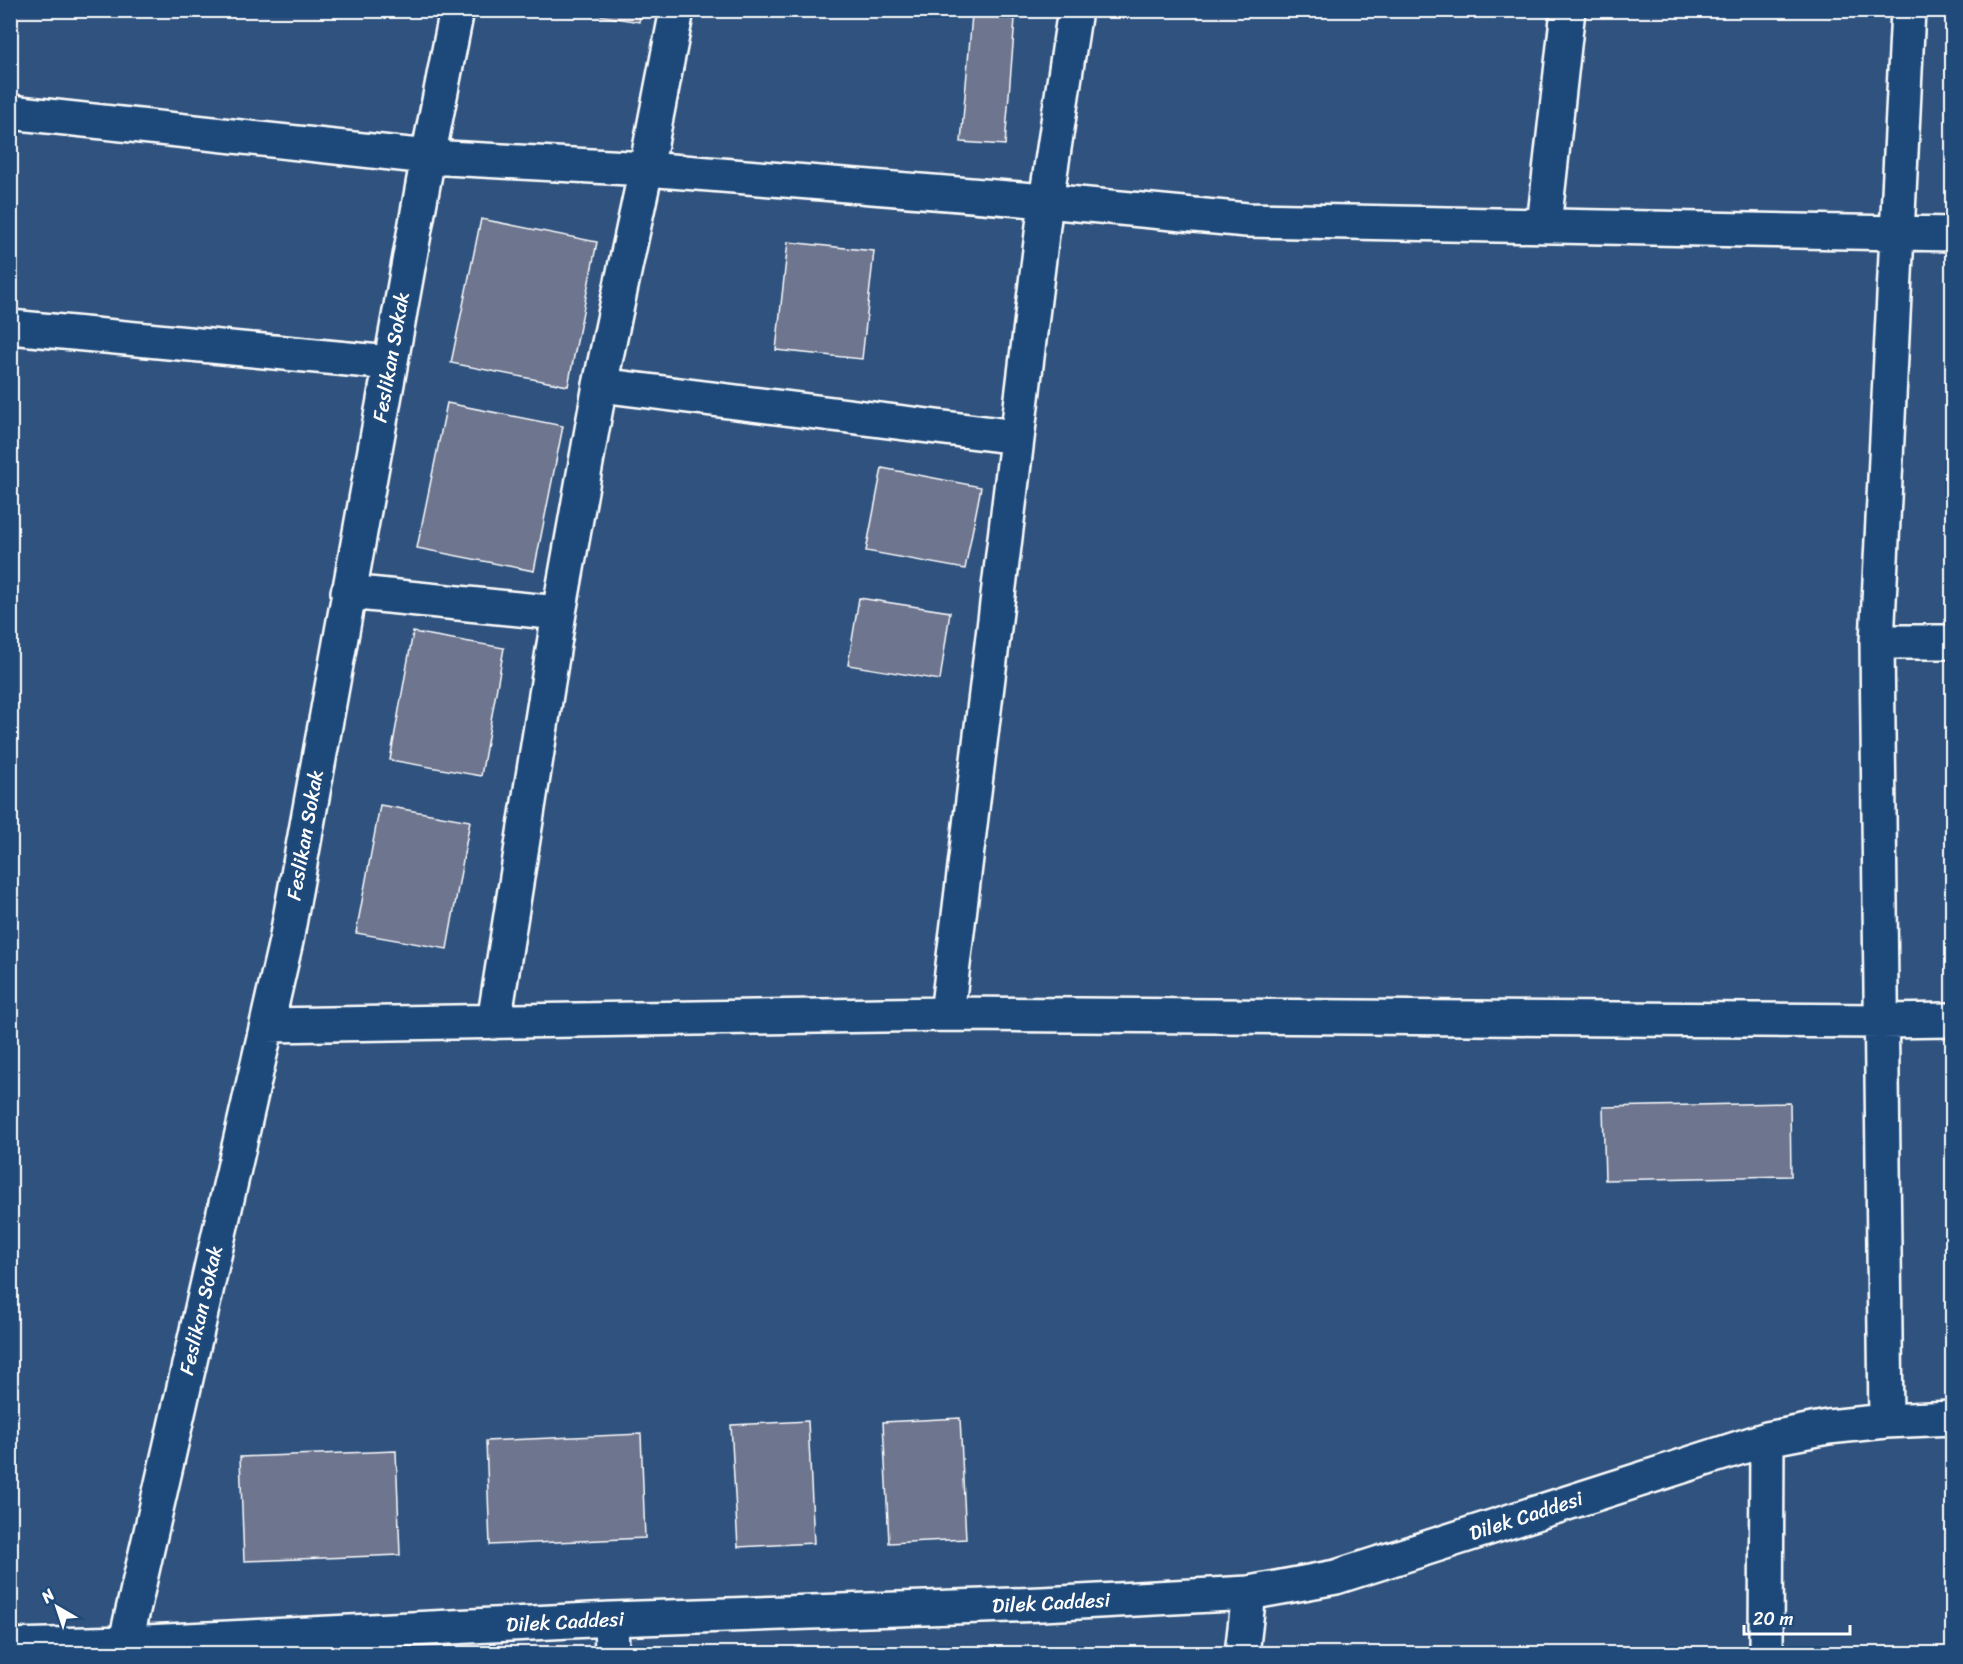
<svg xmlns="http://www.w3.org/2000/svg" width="1963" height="1664" viewBox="0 0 1963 1664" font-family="Sriracha,sans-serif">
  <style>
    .building { fill: #6d748f; stroke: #fff; stroke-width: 1.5 }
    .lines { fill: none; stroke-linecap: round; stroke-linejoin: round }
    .minor-casing { stroke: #fff; stroke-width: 38 }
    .minor { stroke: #1f4a7a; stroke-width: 33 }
    .labels { text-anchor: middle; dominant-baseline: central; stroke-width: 6; stroke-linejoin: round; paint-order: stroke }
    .street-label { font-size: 20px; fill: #fff; stroke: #1f4a7a }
  </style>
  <rect width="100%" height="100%" fill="#2f527e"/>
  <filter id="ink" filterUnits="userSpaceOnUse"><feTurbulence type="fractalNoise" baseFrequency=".0167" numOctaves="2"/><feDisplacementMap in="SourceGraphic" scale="12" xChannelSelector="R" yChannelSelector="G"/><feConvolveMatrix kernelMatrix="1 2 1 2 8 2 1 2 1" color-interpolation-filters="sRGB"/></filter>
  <g filter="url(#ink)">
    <path class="building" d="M567 10H641L639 22Z
      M972 15 1015 19 1005 145 961 142Z
      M481 219 597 242 568 386 451 363Z
      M788 242 874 251 862 359 776 350Z
      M447 403 563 426 534 571 417 548Z
      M882 468 981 487 965 569 866 551Z
      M859 598 950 612 940 680 848 665Z
      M413 632 504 648 481 776 390 760Z
      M380 805 470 821 447 949 356 933Z
      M1790 1103 1791 1176 1605 1180 1603 1107Z
      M960 1418 966 1539 889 1543 883 1422Z
      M808 1421 814 1543 738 1547 731 1425Z
      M641 1434 645 1538 490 1545 486 1441Z
      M396 1451 400 1555 244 1561 240 1457Z"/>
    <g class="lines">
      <g class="minor-casing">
        <path id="minor" d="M10 112 428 157 646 169 1046 201 1247 220 1952 234
          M1544 225 1568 10
          M10 327 390 363
          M600 385 1017 437
          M348 592 559 613
          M1877 642H1952
          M947 1014 1046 201 1075 10
          M494 1022 559 613 600 385 646 169 677 10
          M267 1025 947 1014 1882 1021 1952 1020
          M1886 1421 1877 642 1908 10
          M611 1619 612 1654
          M10 1646 126 1643 611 1619 1042 1604 1249 1593 1336 1577 1767 1439 1828 1427 1886 1421 1952 1418
          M123 1654 286 941 428 157 457 10
          M1242 1654 1249 1593
          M1766 1654 1767 1439"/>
      </g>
      <use href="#minor" class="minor"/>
    </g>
  </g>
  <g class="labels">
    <g class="street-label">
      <text transform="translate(391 357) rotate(-80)">Feslikan Sokak</text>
      <text transform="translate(305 835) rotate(-80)">Feslikan Sokak</text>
      <text transform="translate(201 1310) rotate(-77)">Feslikan Sokak</text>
      <text transform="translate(1526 1516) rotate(-18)">Dilek Caddesi</text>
      <text transform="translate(1051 1603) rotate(-3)">Dilek Caddesi</text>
      <text transform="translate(565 1622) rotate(-3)">Dilek Caddesi</text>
    </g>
  </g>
  <rect width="1963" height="1664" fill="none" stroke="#1f4a7a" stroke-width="36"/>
  <rect x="18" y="18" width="1927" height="1628" fill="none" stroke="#fff" stroke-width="2" filter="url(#ink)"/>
  <g transform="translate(57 1607) rotate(321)" stroke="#1f4a7a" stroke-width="4.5" paint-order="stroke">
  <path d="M0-4.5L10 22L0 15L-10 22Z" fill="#ffffff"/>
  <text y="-9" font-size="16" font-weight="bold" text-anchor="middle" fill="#ffffff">N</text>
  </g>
  <path d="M1744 1625v9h106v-9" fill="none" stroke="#ffffff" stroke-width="3"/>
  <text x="1753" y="1625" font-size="18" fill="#ffffff" stroke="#1f4a7a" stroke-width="4.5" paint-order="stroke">20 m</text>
</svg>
